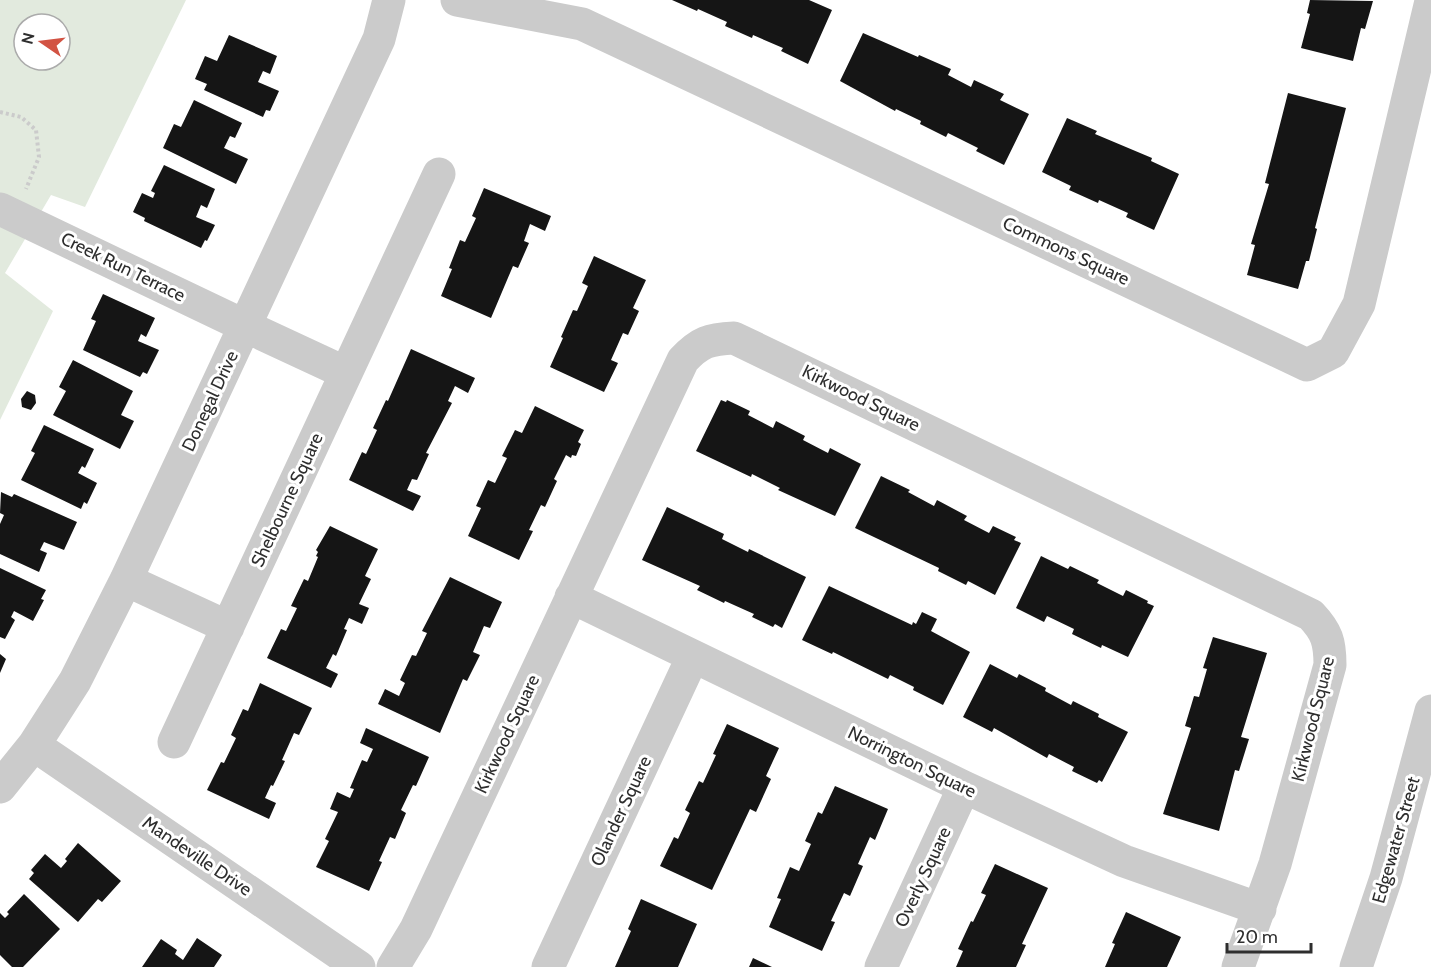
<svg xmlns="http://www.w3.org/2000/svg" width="1431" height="967" viewBox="0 0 1431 967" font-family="Cabin,sans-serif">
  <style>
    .green { fill: #e2eade; fill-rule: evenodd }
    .building { fill: #151515 }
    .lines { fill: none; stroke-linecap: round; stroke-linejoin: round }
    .path { stroke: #cbcbcb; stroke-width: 4; stroke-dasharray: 3 3; stroke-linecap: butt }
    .minor { stroke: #cbcbcb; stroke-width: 33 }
    .labels { text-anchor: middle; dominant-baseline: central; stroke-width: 6; stroke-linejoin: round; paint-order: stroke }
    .street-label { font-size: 18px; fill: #2e2e2e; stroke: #fff }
  </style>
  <rect width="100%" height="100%" fill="#fff"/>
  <path class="green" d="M0 0H186L85 207 51 195 5 273 53 311 0 420ZM24 24H60V60H24Z"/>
  <path class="building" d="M672 0H809L832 10 808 64 781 51 783 48 753 35 752 38 725 26 727 22 698 9 697 11Z
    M1310 0 1373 1 1365 29 1361 28 1353 61 1301 48 1310 14 1307 13Z
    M863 33 918 57 919 55 951 69 948 75 971 87 974 80 1004 94 1000 100 1029 114 1004 165 976 151 978 148 948 133 946 137 920 124 921 121 896 109 895 111 840 81Z
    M229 35 277 56 270 74 263 71 258 82 279 91 270 111 266 110 263 117 204 90 207 84 195 79 205 56 217 61Z
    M1288 93 1346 108 1315 228 1317 229 1309 261H1306L1298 289 1247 275 1255 245 1251 244 1269 184 1265 183Z
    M194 100 242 123 235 138 230 136 224 148 248 159 236 184 163 148 174 124 181 127Z
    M1067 118 1097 131 1095 134 1152 158 1151 161 1179 174 1154 230 1126 217 1128 213 1099 200 1098 203 1069 190 1071 186 1042 172Z
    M164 165 215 189 207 208 201 205 196 217 215 225 207 241 205 240 201 248 144 221 145 218 133 212 142 193 153 198 155 193 151 191Z
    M484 188 551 216 545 231 530 224 524 241 529 243 518 268 513 266 491 318 441 296 452 269 449 268 460 240 465 242 476 218 472 216Z
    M594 256 646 280 633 308 639 311 628 335 623 333 611 360 618 363 604 392 550 367 563 338 561 337 573 310 577 311 588 286 582 283Z
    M103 294 155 318 146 337 141 334 138 341 159 350 147 374 143 372 140 377 83 350 96 321 91 319Z
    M411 349 475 378 468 393 455 386 448 401 452 403 426 453 429 454 417 480 412 479 407 490 421 496 413 511 349 480 362 452 366 454 377 430 373 428 386 400 388 401Z
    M73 360 133 391 121 415 134 421 120 449 53 415 66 391 59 387Z
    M27 391 35 395 36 403 31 410 22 407 21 399Z
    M721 400 726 402 727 400 750 411 748 415 773 428 776 421 805 436 803 440 828 453 830 448 861 464 835 516 778 490 780 488 752 474 751 477 696 451Z
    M535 406 584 430 578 442 581 444 576 456 572 455 571 458 566 455 554 479 557 481 545 507 541 505 529 530 533 531 519 560 468 536 481 508 476 506 488 480 495 483 507 458 502 456 515 430 522 433Z
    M44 425 94 449 85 468 82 466 78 473 97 483 87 504 84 502 81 509 21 480 35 453 31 451Z
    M881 476 910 490 908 492 934 506 937 500 967 516 964 520 989 533 993 526 1016 537 1014 540 1021 543 995 595 968 581 966 585 938 571 939 568 855 528Z
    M1 492 12 497 14 494 77 522 64 550 44 542 40 550 47 553 39 572 0 554V524L4 515 0 513Z
    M667 507 724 534 722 539 748 552 749 549 806 577 782 628 775 624 773 627 752 617 754 614 725 601 724 603 697 590 700 586 642 560Z
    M330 526 378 549 365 576 371 579 359 604 369 608 362 624 349 618 344 629 347 630 336 656 333 654 326 668 338 674 331 688 267 658 281 629 286 631 297 608 291 606 304 579 308 581 318 557 316 556 318 552 316 550Z
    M1041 556 1068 569 1070 566 1099 580 1097 583 1123 596 1126 590 1148 601 1147 603 1154 606 1128 657 1102 645 1101 648 1072 634 1074 629 1047 616 1044 622 1016 608Z
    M0 568 46 590 41 599 44 600 33 621 14 611 11 617 15 620 5 639 0 637Z
    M450 577 502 602 490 628 484 626 473 652 480 655 467 681 463 679 440 733 378 704 385 689 399 696 405 683 400 680 412 655 416 656 427 633 422 631Z
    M829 586 912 625 913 622 916 624 922 612 937 619 931 631 970 652 943 705 913 690 914 687 890 675 888 679 833 652 832 654 802 640Z
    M1213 637 1267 653 1241 737 1249 739 1239 771 1235 770 1219 831 1163 814 1191 728 1185 726 1194 696 1199 697 1207 669 1203 668Z
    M0 654 6 659 0 673Z
    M990 664 1017 678 1019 674 1046 688 1045 691 1071 705 1073 701 1099 714 1098 717 1128 732 1102 782 1099 780 1097 783 1072 771 1074 767 1049 754 1047 758 994 728 992 732 963 717Z
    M260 683 312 708 299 735 294 733 282 760 285 761 273 786 271 785 265 798 276 803 269 819 207 790 221 762 224 763 236 738 231 735 243 709 248 711Z
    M727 724 779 748 766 776 771 779 756 812 750 809 712 890 660 866 674 837 678 839 690 813 685 810 699 781 703 783 716 755 713 754Z
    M366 728 429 757 416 786 413 785 401 810 406 813 395 839 390 837 379 861 382 862 369 891 316 867 329 841 325 839 338 812 330 809 337 792 350 798 354 789 350 788 362 760 367 762 373 749 360 743Z
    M835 786 888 809 875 840 870 837 858 864 863 866 850 896 844 893 831 921 835 922 822 951 769 927 781 899 777 898 790 867 799 871 811 844 805 841 818 812 822 814Z
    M78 843 121 881 102 902 98 899 78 922 29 879 34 873 31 870 45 854 61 868 67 861 65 859Z
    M995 864 1048 888 1022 944 1026 945 1016 967H956L963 951 958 949 971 921 973 922 986 895 981 893Z
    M24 894 60 929 23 967H12L0 955V913L5 918 9 914 7 912Z
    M641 899 697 924 678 967H615L631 931 628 929Z
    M1126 912 1181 937 1167 967H1105L1115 944 1112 943Z
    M197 938 222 955 214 967H142L161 939 177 950 175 954 183 960Z
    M753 958 772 967H749Z"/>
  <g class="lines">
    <path class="path" d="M0 112 21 117 36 130 39 157 26 189"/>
    <path class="minor" d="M457 0 582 24 1307 365 1333 352 1359 304 1431 1
      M0 209 245 326 346 373
      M126 580 228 627
      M571 597 964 787 1124 861 1260 909
      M174 742 439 174
      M34 745 359 967
      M0 787 34 745 75 681 126 580 379 39 389 0
      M393 967 416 929 683 360C700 342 709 339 734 338L1311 615C1327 632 1330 642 1330 665L1275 864 1238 967
      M548 967 693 656
      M881 967 964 787
      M1356 967 1386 878 1431 711"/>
  </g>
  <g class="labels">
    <g class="street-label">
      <text transform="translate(1066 251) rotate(25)">Commons Square</text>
      <text transform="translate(123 267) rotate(26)">Creek Run Terrace</text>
      <text transform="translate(861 398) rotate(26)">Kirkwood Square</text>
      <text transform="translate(210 401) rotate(-65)">Donegal Drive</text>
      <text transform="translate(287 500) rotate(-65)">Shelbourne Square</text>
      <text transform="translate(1313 719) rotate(-76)">Kirkwood Square</text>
      <text transform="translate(507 734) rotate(-65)">Kirkwood Square</text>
      <text transform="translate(912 762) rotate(26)">Norrington Square</text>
      <text transform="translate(621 811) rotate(-65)">Olander Square</text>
      <text transform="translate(1396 840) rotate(-74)">Edgewater Street</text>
      <text transform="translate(197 856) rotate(34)">Mandeville Drive</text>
      <text transform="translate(923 877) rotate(-65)">Overly Square</text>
    </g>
  </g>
  <g transform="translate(42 42) rotate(284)"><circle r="28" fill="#ffffff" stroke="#ababab" stroke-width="1.5"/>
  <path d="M0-4.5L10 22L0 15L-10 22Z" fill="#d25343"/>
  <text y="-9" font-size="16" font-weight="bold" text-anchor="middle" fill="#2e2e2e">N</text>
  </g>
  <path d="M1227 943v9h84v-9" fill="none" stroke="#2e2e2e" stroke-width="3"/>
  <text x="1236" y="943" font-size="18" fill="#2e2e2e" stroke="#ffffff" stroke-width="4.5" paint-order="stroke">20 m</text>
</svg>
